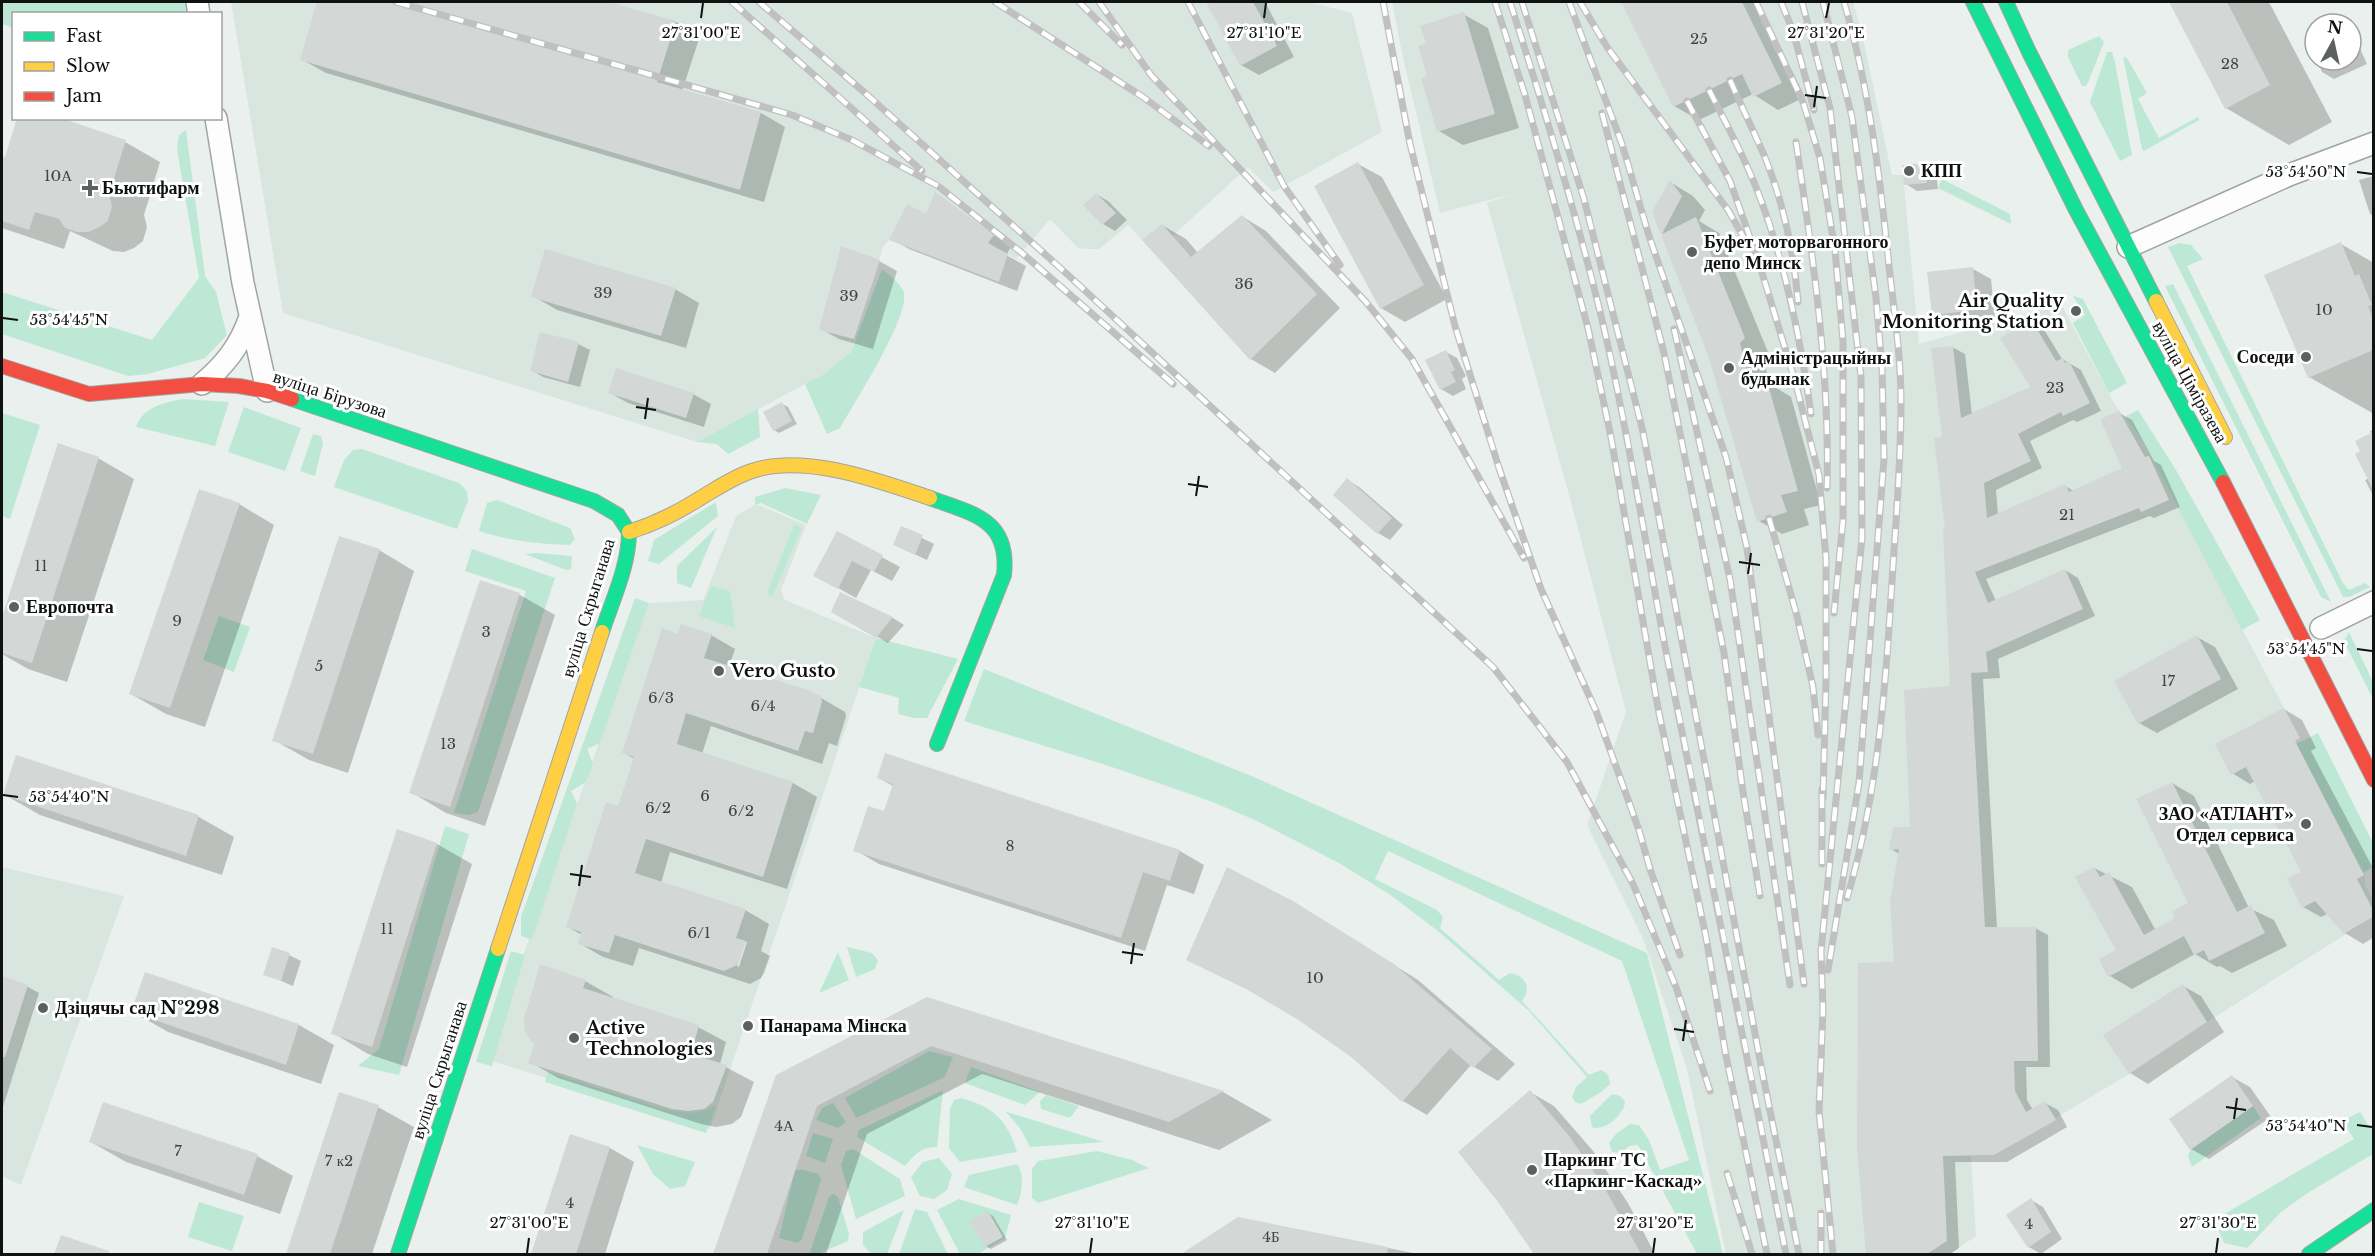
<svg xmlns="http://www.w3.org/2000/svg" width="2375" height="1256" viewBox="0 0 2375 1256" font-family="'Libre Baskerville',serif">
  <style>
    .built { fill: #d9e6e0 }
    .green { fill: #bde8d6 }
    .shadow { fill: #0003; fill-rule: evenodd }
    .building { fill: #d3d7d5 }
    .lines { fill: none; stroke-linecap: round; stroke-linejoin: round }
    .street-casing { stroke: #a0a5a2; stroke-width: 24 }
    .fast-casing { stroke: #a0a5a2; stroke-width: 16 }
    .slow-casing { stroke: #a0a5a2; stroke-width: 16 }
    .jam-casing { stroke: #a0a5a2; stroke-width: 16 }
    .street { stroke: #fcfdfc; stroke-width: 21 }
    .fast { stroke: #16e098; stroke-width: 14 }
    .slow { stroke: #ffcf43; stroke-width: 14 }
    .jam { stroke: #f24e42; stroke-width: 14 }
    .rail-casing { stroke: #bfc0bf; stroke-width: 7 }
    .rail { stroke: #fff; stroke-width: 4.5; stroke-dasharray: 14; stroke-linecap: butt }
    .ticks { fill: none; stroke: #0f1211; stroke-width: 2 }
    .poi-dot { fill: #5c605e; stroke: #fff; stroke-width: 2 }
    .labels { text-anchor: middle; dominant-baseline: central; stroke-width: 6; stroke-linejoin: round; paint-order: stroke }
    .number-label { font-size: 15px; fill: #404342 }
    .poi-label { font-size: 18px; font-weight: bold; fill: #0f1211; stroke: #fff; text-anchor: start }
    .street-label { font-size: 18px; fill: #0f1211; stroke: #fff }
    .ticks-label { font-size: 15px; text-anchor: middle; fill: #0f1211; stroke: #fff; stroke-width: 6; stroke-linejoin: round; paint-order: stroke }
  </style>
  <rect width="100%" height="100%" fill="#eaf0ed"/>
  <path class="built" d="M231 2H1309L1352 13 1382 132 1273 192 1248 167 1154 253 1128 225 1099 249H1088L1078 248 1050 219 1016 259 1008 255 999 282 889 240 883 247 851 352 824 374 697 442 283 313Z
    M1392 2H1853L1862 33 1892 175H1903L1919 344 2061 304 2114 403 2145 445 2284 708 2295 741 2364 873 2366 887 2373 899V917L2207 1022 2129 1074 1994 1155 1971 1156 1976 1236 1950 1254H1726L1687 1069 1644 941 1587 825 1626 712 1571 502 1487 203 1512 194 1440 213 1403 58Z
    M756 504 806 525 781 590 785 600 876 638 710 1129 486 1059 649 603 703 600 736 516Z
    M2 867 124 896 21 1185 2 1176Z"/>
  <path class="green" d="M2 2H187L190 13 14 14 13 28 2 24Z
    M2099 36 2104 42 2089 80 2086 86H2082L2068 57V50Z
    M2107 52H2112L2115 62 2132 155 2120 161 2090 102Z
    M2123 57 2127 58 2147 93 2138 99 2159 138 2198 117 2199 120 2144 151 2142 149Z
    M186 130 205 276 216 292 227 335 205 358 148 374 128 376 2 334V292L152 340 199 278 177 149 179 135Z
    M1942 179 2010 214 2011 224 1938 188Z
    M2179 243 2191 245 2203 259 2187 266 2343 583 2349 590 2365 583 2370 587 2349 597H2343L2168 247Z
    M882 269C889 275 902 284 904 293 909 318 854 404 840 428L827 434 805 384 824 374 851 352Z
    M2173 284 2331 602 2321 597 2165 286Z
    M2073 296 2083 299 2127 383 2109 393 2073 323 2085 315Z
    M183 399 229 402 215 446 136 427C143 407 163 403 183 399Z
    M244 407 301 428 285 471 228 452Z
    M758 409 760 437 728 454 717 444 697 442Z
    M2138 410 2176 470 2260 620 2242 630 2145 445 2125 417Z
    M2 413 40 425 10 519 2 516Z
    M313 434 321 436 323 443 315 476 300 471Z
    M362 449 459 483 467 491 468 501 457 529 334 487 344 460 353 450Z
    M785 488 821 495 807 524 761 503 755 505V497Z
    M497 500 570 528 575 539 570 545C538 544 510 541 479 531L487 503Z
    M716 502 718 516 659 564 648 561 654 540Z
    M794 524 802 528 772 597 767 593Z
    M717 527 691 588 677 583V566Z
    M472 549 555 578 478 812 469 815 454 813 526 591 465 571Z
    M537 553 572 556 571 569 566 570 525 554Z
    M711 586 730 591 735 628 699 616Z
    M635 598 649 603 600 743 587 749 593 764 586 782 571 791 577 804 532 940 521 936V917Z
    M219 616 250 627 234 672 203 660Z
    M2349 632 2373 682V699L2344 641Z
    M876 638 958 659 927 718H914L898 714 899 698 859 687Z
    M984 669 1254 777 1647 953 1723 1254H1697L1638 1145 1629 1146 1621 1153 1612 1152 1609 1143 1616 1134 1630 1124 1639 1125 1649 1140 1660 1170 1689 1160 1622 961 1388 851 1375 879 1437 910 1443 917 1440 928 1499 980 1510 973C1526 976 1532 988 1522 1001L1589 1075 1601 1070C1608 1073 1609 1076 1610 1084L1601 1092 1581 1104 1575 1102 1572 1097 1576 1087 1587 1077 1529 1011 1438 931 1389 894 1339 863 1255 820 1210 801 1106 765 964 721Z
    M2318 733 2373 843V866L2364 873 2296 744Z
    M445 826 469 834 399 1075 358 1066 379 1049Z
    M847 947 872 953 878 960 875 969 856 977Z
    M511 951 525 955 492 1066 476 1062Z
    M838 952 849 980 819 993Z
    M929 1051 953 1057 945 1077 856 1118 845 1098Z
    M971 1067 1040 1092 1025 1105 965 1083Z
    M548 1072 670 1111C687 1113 701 1115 716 1105L706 1133 545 1082Z
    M943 1090 937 1147C922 1146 914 1155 905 1166L857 1137 859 1130Z
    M1046 1095 1079 1106 1070 1118 1041 1109 1040 1101Z
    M1611 1095C1618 1094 1622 1096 1625 1102 1624 1115 1604 1132 1592 1127L1590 1116Z
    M961 1098C993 1107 1007 1119 1017 1152L960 1162 949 1148 950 1109 954 1100Z
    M833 1103 846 1122 838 1128 816 1120 822 1108Z
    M2253 1106 2261 1118 2192 1167 2188 1157 2190 1150Z
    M1006 1112H1007L1104 1142 1030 1147 1020 1128Z
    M2360 1112 2371 1129 2373 1127V1154L2306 1194 2281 1212 2247 1248 2224 1243 2214 1220 2354 1139 2342 1121Z
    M813 1133 833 1139 825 1163 806 1156Z
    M637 1145 695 1162 685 1186 670 1189 653 1174Z
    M853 1149 900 1179 905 1196 856 1219 841 1165 846 1151Z
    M1097 1151 1132 1160 1149 1168 1038 1203 1032 1198V1169L1038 1161Z
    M939 1158 952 1174 947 1190 934 1199 920 1196 911 1177 923 1162Z
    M1017 1164C1025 1175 1022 1194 1017 1205L964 1187 969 1175Z
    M795 1170H803L819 1174 821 1180 802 1239 798 1243 779 1238Z
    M833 1194 838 1197 849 1234 848 1241 818 1254H813L810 1252 829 1197Z
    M959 1199 1011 1215 1005 1238 978 1254H960L937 1210Z
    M199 1202 244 1216 232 1251 188 1237Z
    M915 1209 927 1212 948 1254H899Z
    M904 1210 887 1254H871L863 1245V1232Z"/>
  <path class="shadow" d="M319 2H604L676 22 700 36 682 91 761 113 785 127 764 202 326 73 301 59Z
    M1208 2H1265L1294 57 1259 75 1241 65Z
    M1623 2H1758L1805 97 1778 110 1753 94 1699 120 1674 106Z
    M2170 2H2266L2270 4 2332 122 2289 145 2226 108Z
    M1463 14 1488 28 1519 128 1463 145 1439 131 1429 77 1427 44Z
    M2351 40 2358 44 2367 64 2334 79 2322 72 2317 60H2351Z
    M125 142 160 162 144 215 147 227 143 241 134 248 124 252 113 251 70 231 64 249 2 228V158L6 159Z
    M1358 164 1382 177 1447 299 1405 322 1381 308Z
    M1924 164 1936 171 1938 189 1917 191 1906 184Z
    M2374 176V216L2370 214 2359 180Z
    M1670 182 1693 196 1705 210 1699 221 1719 233 1768 352 1763 357 1770 384 1791 397 1821 505 1804 509 1809 525 1782 534 1759 521 1709 355 1654 212Z
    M935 194 1011 247 1006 255 1026 266 1017 291 909 249 891 239 926 216Z
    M1096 194 1108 201 1127 220 1115 231 1103 224Z
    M1243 217 1266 231 1340 308 1275 373 1251 359 1145 240 1162 225 1186 239 1198 253Z
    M2341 244 2374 263V414L2309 377Z
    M879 261 897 271 873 349 839 339 821 329Z
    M1973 269 1991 279 1995 320 1951 324 1933 314Z
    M675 289 699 303 686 348 557 310 533 296Z
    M2031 321 2043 328 2062 359 2081 370 2101 411 2077 422 2073 420 2030 441 2042 468 1996 490 1998 515 2065 486 2074 491 2124 469 2119 413 2132 420 2154 461 2161 465 2180 507 2154 518 2150 516 1986 579 1996 601 2065 570 2078 578 2095 616 1998 659 2000 678 1983 679 1997 928H2035L2048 935 2050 1067H2026L2027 1100 2033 1110 2045 1103 2058 1110 2067 1127 2007 1162H1955L1959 1248 1950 1254H1868L1859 1148 1896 964 1899 854 1891 849 1912 828 1951 688 1944 438 1952 347 1965 354 1972 415 2032 387Z
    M578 344 590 350 580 387 543 377 531 370Z
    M1446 352 1457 358 1466 376 1462 379 1466 389 1453 396 1441 389Z
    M610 393 693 394 711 404 704 427 628 403Z
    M782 404 788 407 797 424 779 433 774 430Z
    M2374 430V497L2365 480 2370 478 2362 452 2372 435 2370 431Z
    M59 445 98 458 134 479 67 682 28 669 2 654V621Z
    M1348 480 1359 487 1403 525 1390 540 1378 533 1335 495Z
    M239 504 274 525 205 727 166 714 131 694Z
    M902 528 934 544 927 560 895 545Z
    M837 533 900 567 892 581 871 570 856 598 833 585Z
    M379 550 414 571 348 773 309 760 274 740Z
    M481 582 520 595 555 615 485 826 446 813 411 792Z
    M840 594 893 618 904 625 888 643 833 611Z
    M711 635 735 649 729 667 809 691 845 712 846 716 837 746 829 743 822 764 711 726 702 754 793 783 817 797 787 889 670 852 661 883 745 910 769 924 761 951 770 956 764 973 761 978 750 984 639 948 633 966 603 957 579 943 582 935 568 927 619 808 635 759 624 753 679 636ZM744 942H747L739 967 737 966Z
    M2197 637 2215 647 2238 689 2157 733 2139 723Z
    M2284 709 2302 720 2316 748 2311 751 2374 870V937L2363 944 2345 933 2327 914 2321 917 2303 907V873L2255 781 2250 784 2232 773Z
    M886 755 1180 851 1204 865 1194 894 1167 885 1145 951 879 864 855 850 885 813 893 786 879 778Z
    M17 757 199 817 234 837 222 875 40 815 5 795Z
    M2172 783 2194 796 2249 908 2274 920 2287 946 2232 973 2220 966 2217 967 2195 954 2132 989 2110 976 2101 960 2118 951 2094 868 2132 887 2156 931 2177 919 2190 904Z
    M398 831 437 844 472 864 407 1067 368 1054 333 1033Z
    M1318 917 1418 980 1515 1064 1498 1081 1471 1065 1427 1115 1403 1101 1352 1056 1301 1020 1268 1000 1188 959Z
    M289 955 301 961 293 986 265 974Z
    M146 974 299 1025 334 1045 321 1084 168 1032 133 1012Z
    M2 978 28 987 39 993 2 1110Z
    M585 981 613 997 612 999 698 1027 726 1042 720 1064 754 1082 741 1117 732 1124 716 1127 701 1124 558 1078 530 1062Z
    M2183 986 2201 996 2224 1032 2148 1084 2130 1073Z
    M927 998 1223 1092 1272 1120 1219 1150 982 1074 867 1134 826 1254H715L777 1076Z
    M2232 1077 2250 1087 2271 1117 2209 1159 2191 1149Z
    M1530 1092 1554 1106 1594 1152 1628 1203 1655 1254H1535L1533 1251Z
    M340 1094 378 1107 414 1127 372 1254H288Z
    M104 1104 257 1156 293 1176 280 1214 126 1162 91 1142Z
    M571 1136 610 1148 634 1162 605 1254H532Z
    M2031 1200 2043 1207 2062 1239 2041 1254 2029 1247Z
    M988 1213 993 1216 1007 1240 991 1249 986 1246Z
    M1238 1218 1413 1253 1415 1254H1183Z
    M62 1237 112 1254H56Z"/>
  <path class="building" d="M317 2H609L676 21 657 82 761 112 740 190 300 60Z
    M1206 2H1253L1277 46 1240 66Z
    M1621 2H1742L1782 83 1753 97 1742 74 1673 107Z
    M2169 2H2227L2270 85 2225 109Z
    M1464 12 1495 114 1437 132 1421 78 1427 76 1418 46 1426 43 1420 26Z
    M17 118H61L126 140 109 194 112 206 108 221 98 228 88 232H77L65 228 59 219 35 212 29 230 2 221V156L5 157Z
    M1358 162 1424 285 1380 309 1314 186Z
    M1925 163 1927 183 1904 185 1902 165Z
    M1670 180 1682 196 1662 234 1696 217 1745 338 1740 343 1750 385 1767 381 1798 491 1781 495 1787 512 1757 522 1708 355 1652 212Z
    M935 192 994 235 988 243 1008 254 999 282 889 240 907 204 926 214Z
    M1096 193 1116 213 1102 225 1083 205Z
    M1242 215 1317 294 1250 360 1142 240 1162 224 1191 257Z
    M2341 242 2355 276 2359 274 2372 305 2368 306 2373 319V350L2308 378 2264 275Z
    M841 246 880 260 854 339 819 330Z
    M545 249 676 288 661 336 531 297Z
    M1973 267 1977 310 1932 315 1927 272Z
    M2031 319 2056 361 2063 358 2065 363 2069 361 2090 403 2063 416 2061 412 2018 434 2031 461 1984 483 1987 518 2065 484 2069 492 2122 468 2100 419 2119 411 2145 457 2149 456 2169 500 2141 512 2139 508 1975 572 1988 603 2065 569 2083 609 1986 652 1988 672 1971 673 1985 927H2036L2038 1061H2014L2015 1091 2026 1112 2045 1101 2056 1120 1994 1155 1943 1156 1947 1241 1927 1254H1866L1857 1149 1858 963 1894 962 1890 901 1899 849 1889 850 1893 827H1910L1904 690 1950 686 1943 529H1945L1934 438 1942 437 1931 348 1953 346 1961 418 2030 387 2000 338Z
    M540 332 579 342 568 382 530 371Z
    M1446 350 1455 370 1451 372 1456 382 1440 390 1425 360Z
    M616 368 694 393 686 418 608 393Z
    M782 402 792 421 773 431 763 412Z
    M2373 432V490L2355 454 2360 451 2355 441Z
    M58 443 99 457 32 663 2 653V617Z
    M1347 478 1392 518 1377 534 1333 495Z
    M199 489 240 503 170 708 129 694Z
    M901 526 923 535 915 555 893 545Z
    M837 531 883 555 874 572 852 561 838 589 813 576Z
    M339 536 380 549 313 754 272 741Z
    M480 580 520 593 450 807 409 793Z
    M840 592 893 617 876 638 831 612Z
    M681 624 712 634 704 658 809 690 821 696 822 702 813 733 805 731 798 751 686 713 677 744 793 782 763 877 646 839 635 873 746 909 736 938 746 941 740 959 737 965 724 971 615 935 609 953 578 944 581 932 566 927 606 802 618 806 626 782 634 757 622 753 662 628 678 634Z
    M2197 635 2221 679 2138 724 2114 681Z
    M2284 708 2300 738 2295 741 2364 875 2357 879 2373 910V917L2344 934 2315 901 2302 908 2287 879 2301 872 2246 767 2231 775 2215 744Z
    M885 753 1180 850 1170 881 1143 872 1121 938 853 851 868 806 884 811 893 784 877 778Z
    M16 755 199 815 186 856 3 795Z
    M2172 782 2237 912 2251 905 2265 933 2209 961 2204 950 2194 955 2184 936 2108 977 2099 959 2116 950 2075 877 2094 867 2100 877 2109 872 2144 935 2175 918 2172 911 2188 903 2136 799Z
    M397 829 437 843 372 1047 331 1034Z
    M1227 867 1293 901 1394 964 1492 1049 1473 1068 1450 1048 1402 1102 1351 1057 1300 1021 1248 990 1186 960Z
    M272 947 290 953 281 981 263 975Z
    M540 964 586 980 583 988 699 1025 691 1054 727 1065 713 1102 704 1109 688 1111 672 1109 528 1063 534 1045 525 1032 524 1018Z
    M145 972 299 1024 286 1065 131 1012Z
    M2 976 28 985 5 1057H2Z
    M2183 984 2207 1022 2129 1074 2103 1035Z
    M927 997 1224 1091 1169 1122 931 1046 817 1106 767 1254H713L776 1075Z
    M2232 1075 2253 1106 2190 1150 2169 1119Z
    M1530 1090 1570 1137 1604 1187 1641 1254H1534L1498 1202 1458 1152Z
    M339 1092 379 1105 330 1254H286Z
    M103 1102 258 1154 244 1195 89 1142Z
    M570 1134 610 1147 576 1254H531Z
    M2031 1198 2051 1232 2028 1248 2006 1215Z
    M988 1211 1003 1237 985 1247 969 1221Z
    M1238 1217 1388 1247 1387 1254H1181Z
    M61 1235 109 1251V1254H54Z"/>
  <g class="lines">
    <g class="street-casing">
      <path id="street" d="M197 2 199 14
        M216 118 243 283 267 391
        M2128 247 2289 175 2374 143
        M202 384C225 365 240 346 250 317
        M2321 628 2374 602"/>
    </g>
    <g class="fast-casing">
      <path id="fast" d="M1973 2 2076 210 2223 482
        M2006 2 2029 52 2156 301
        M292 399 594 501 618 515 629 532
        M930 498C973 514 1010 519 1004 575L937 744
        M602 632C612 601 629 566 629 532
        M398 1254 498 949
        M2309 1254 2374 1210"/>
    </g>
    <g class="slow-casing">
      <path id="slow" d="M2156 301 2225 437
        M629 532C654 524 677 513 699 499 716 489 733 477 752 471 805 453 879 481 930 498
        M498 949 602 632"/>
    </g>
    <g class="jam-casing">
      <path id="jam" d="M2 366 89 394 202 384 239 386 267 391 292 399
        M2223 482 2374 780"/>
    </g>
    <use href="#street" class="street"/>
    <use href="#fast" class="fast"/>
    <use href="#slow" class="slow"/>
    <use href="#jam" class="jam"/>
    <g class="rail-casing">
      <path id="rail" d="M396 2 792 115 852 140 938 186 1022 253 1173 384
        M732 2 922 171
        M759 2 864 92 1067 274 1493 667 1567 762 1633 884 1676 987 1710 1091
        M995 2 1143 97 1209 146
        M1079 2 1122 45
        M1099 2 1151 75 1366 302 1412 359 1524 558
        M1188 2 1284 186 1340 265
        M1383 2 1410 144 1455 326 1499 468 1541 589 1596 711 1639 830 1650 869 1680 955
        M1495 2 1525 95 1588 328 1611 437 1658 708 1706 937 1726 1056 1767 1254
        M1510 2C1544 108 1577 215 1603 324 1630 439 1647 556 1670 672 1710 866 1748 1060 1786 1254
        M1522 2 1584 199 1643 432 1762 1071 1799 1254
        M1569 2 1622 144 1649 236 1726 457 1747 548 1804 984
        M1580 2 1607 47 1728 210 1744 238
        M1756 2 1803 102 1820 158 1835 250 1843 341V520L1834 613
        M1781 2 1793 31 1814 110
        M1802 2 1830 108 1861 377 1862 538 1821 951 1823 1010 1819 1111 1833 1254
        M1823 2 1852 117 1876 298 1882 367 1884 459 1859 783 1828 970
        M1844 2C1869 87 1880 177 1889 266 1894 311 1901 356 1901 402 1901 467 1895 532 1891 597 1885 698 1876 801 1847 898
        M1730 80C1741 105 1753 130 1764 155 1783 201 1794 253 1798 302
        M1709 90C1728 127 1748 164 1762 203 1787 271 1801 342 1811 414
        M1687 101 1730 181 1760 266 1795 381 1819 475 1826 559V681L1823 798
        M1602 113 1664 353 1724 653 1743 792 1760 896
        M1796 142C1813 256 1830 373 1827 488
        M1674 329 1730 579 1790 985
        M1769 518 1797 616 1813 687 1818 735
        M1822 864V789
        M1727 1173 1752 1254
        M1821 1213V1254"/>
    </g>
    <use href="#rail" class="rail"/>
  </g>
  <path class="ticks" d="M701 18 703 3M1264 18 1266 3M1826 18 1829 3M1805 95 1826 98M1814 107 1817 86M2357 172 2372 174M3 318 18 320M636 407 656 410M645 419 648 398M1188 484 1208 487M1196 496 1199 476M1739 562 1760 565M1748 574 1751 553M2357 649 2372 651M3 795 18 797M570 874 591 877M579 886 582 865M1122 952 1143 955M1131 964 1134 943M1674 1029 1694 1032M1683 1041 1686 1020M2226 1107 2246 1110M2234 1119 2237 1098M2357 1125 2372 1127M527 1253 529 1238M1090 1253 1092 1238M1653 1253 1655 1238M2216 1253 2218 1238"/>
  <g class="poi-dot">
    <circle cx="1909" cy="171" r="6"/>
    <path d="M87 179h6v6h6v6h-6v6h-6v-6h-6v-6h6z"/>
    <circle cx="1692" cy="252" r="6"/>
    <circle cx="2076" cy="311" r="6"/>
    <circle cx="2306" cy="357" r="6"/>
    <circle cx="1729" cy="368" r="6"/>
    <circle cx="14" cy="607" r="6"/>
    <circle cx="719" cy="671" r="6"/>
    <circle cx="2306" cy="824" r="6"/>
    <circle cx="43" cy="1008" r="6"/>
    <circle cx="748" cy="1026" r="6"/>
    <circle cx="574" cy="1038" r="6"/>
    <circle cx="1532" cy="1170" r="6"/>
  </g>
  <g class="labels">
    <g class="number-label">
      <text x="1699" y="38">25</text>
      <text x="2230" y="63">28</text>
      <text x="58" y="175">10А</text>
      <text x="1244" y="283">36</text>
      <text x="603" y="292">39</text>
      <text x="849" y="295">39</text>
      <text x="2324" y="309">10</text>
      <text x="2055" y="387">23</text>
      <text x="2067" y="514">21</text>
      <text x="41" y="565">11</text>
      <text x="177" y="620">9</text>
      <text x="486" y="631">3</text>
      <text x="319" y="665">5</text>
      <text x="2168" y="680">17</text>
      <text x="661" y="697">6/3</text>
      <text x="763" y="705">6/4</text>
      <text x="448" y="743">13</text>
      <text x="705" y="795">6</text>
      <text x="658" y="807">6/2</text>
      <text x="741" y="810">6/2</text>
      <text x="1010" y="845">8</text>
      <text x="387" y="928">11</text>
      <text x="699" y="932">6/1</text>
      <text x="1315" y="977">10</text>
      <text x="784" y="1125">4А</text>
      <text x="178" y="1150">7</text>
      <text x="339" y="1160">7 к2</text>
      <text x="570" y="1202">4</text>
      <text x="2029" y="1223">4</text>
      <text x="1271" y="1236">4Б</text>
    </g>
    <g class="poi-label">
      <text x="1921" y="171">КПП</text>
      <text x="102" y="188">Бьютифарм</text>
      <text x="1704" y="242">Буфет моторвагонного<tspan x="1704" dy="21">депо Минск</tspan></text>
      <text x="2064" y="301" text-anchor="end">Air Quality<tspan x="2064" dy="21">Monitoring Station</tspan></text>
      <text x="2294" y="357" text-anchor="end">Соседи</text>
      <text x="1741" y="358">Адміністрацыйны<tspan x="1741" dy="21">будынак</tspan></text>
      <text x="26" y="607">Европочта</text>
      <text x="731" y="671">Vero Gusto</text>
      <text x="2294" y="814" text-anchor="end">ЗАО «АТЛАНТ»<tspan x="2294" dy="21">Отдел сервиса</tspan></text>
      <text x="55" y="1008">Дзіцячы сад №298</text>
      <text x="760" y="1026">Панарама Мінска</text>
      <text x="586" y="1028">Active<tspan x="586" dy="21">Technologies</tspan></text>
      <text x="1544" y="1160">Паркинг ТС<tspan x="1544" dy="21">«Паркинг-Каскад»</tspan></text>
    </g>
    <g class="street-label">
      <text transform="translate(2190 382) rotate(61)">вуліца Ціміразева</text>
      <text transform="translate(330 394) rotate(18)">вуліца Бірузова</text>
      <text transform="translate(588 608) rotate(-73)">вуліца Скрыганава</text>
      <text transform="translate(439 1070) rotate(-72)">вуліца Скрыганава</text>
    </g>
  </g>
  <g class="ticks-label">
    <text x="701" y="38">27°31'00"E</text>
    <text x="1264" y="38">27°31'10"E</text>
    <text x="1826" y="38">27°31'20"E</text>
    <text x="2306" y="177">53°54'50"N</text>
    <text x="69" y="325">53°54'45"N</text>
    <text x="2306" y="654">53°54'45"N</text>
    <text x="69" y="802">53°54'40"N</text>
    <text x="2306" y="1131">53°54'40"N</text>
    <text x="529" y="1228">27°31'00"E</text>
    <text x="1092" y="1228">27°31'10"E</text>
    <text x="1655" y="1228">27°31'20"E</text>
    <text x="2218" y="1228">27°31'30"E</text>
  </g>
  <rect width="2375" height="1256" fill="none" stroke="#0f1211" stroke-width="6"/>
  <rect x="12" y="12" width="210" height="108" fill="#ffffff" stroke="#9fa0a0" stroke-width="1.5"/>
  <rect x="24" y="32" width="30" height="9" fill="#16e098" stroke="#9fa0a0" stroke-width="1.5"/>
  <text x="66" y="42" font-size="18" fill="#0f1211">Fast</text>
  <rect x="24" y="62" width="30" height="9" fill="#ffcf43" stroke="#9fa0a0" stroke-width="1.5"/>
  <text x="66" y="72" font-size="18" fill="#0f1211">Slow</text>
  <rect x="24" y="92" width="30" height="9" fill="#f24e42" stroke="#9fa0a0" stroke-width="1.5"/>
  <text x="66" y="102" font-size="18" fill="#0f1211">Jam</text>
  <g transform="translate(2333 42) rotate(8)"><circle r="28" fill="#ffffff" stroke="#9fa0a0" stroke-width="1.5"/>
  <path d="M0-4.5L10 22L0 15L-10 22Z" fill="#5c605e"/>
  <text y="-9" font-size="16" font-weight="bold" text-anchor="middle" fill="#0f1211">N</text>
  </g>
</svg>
